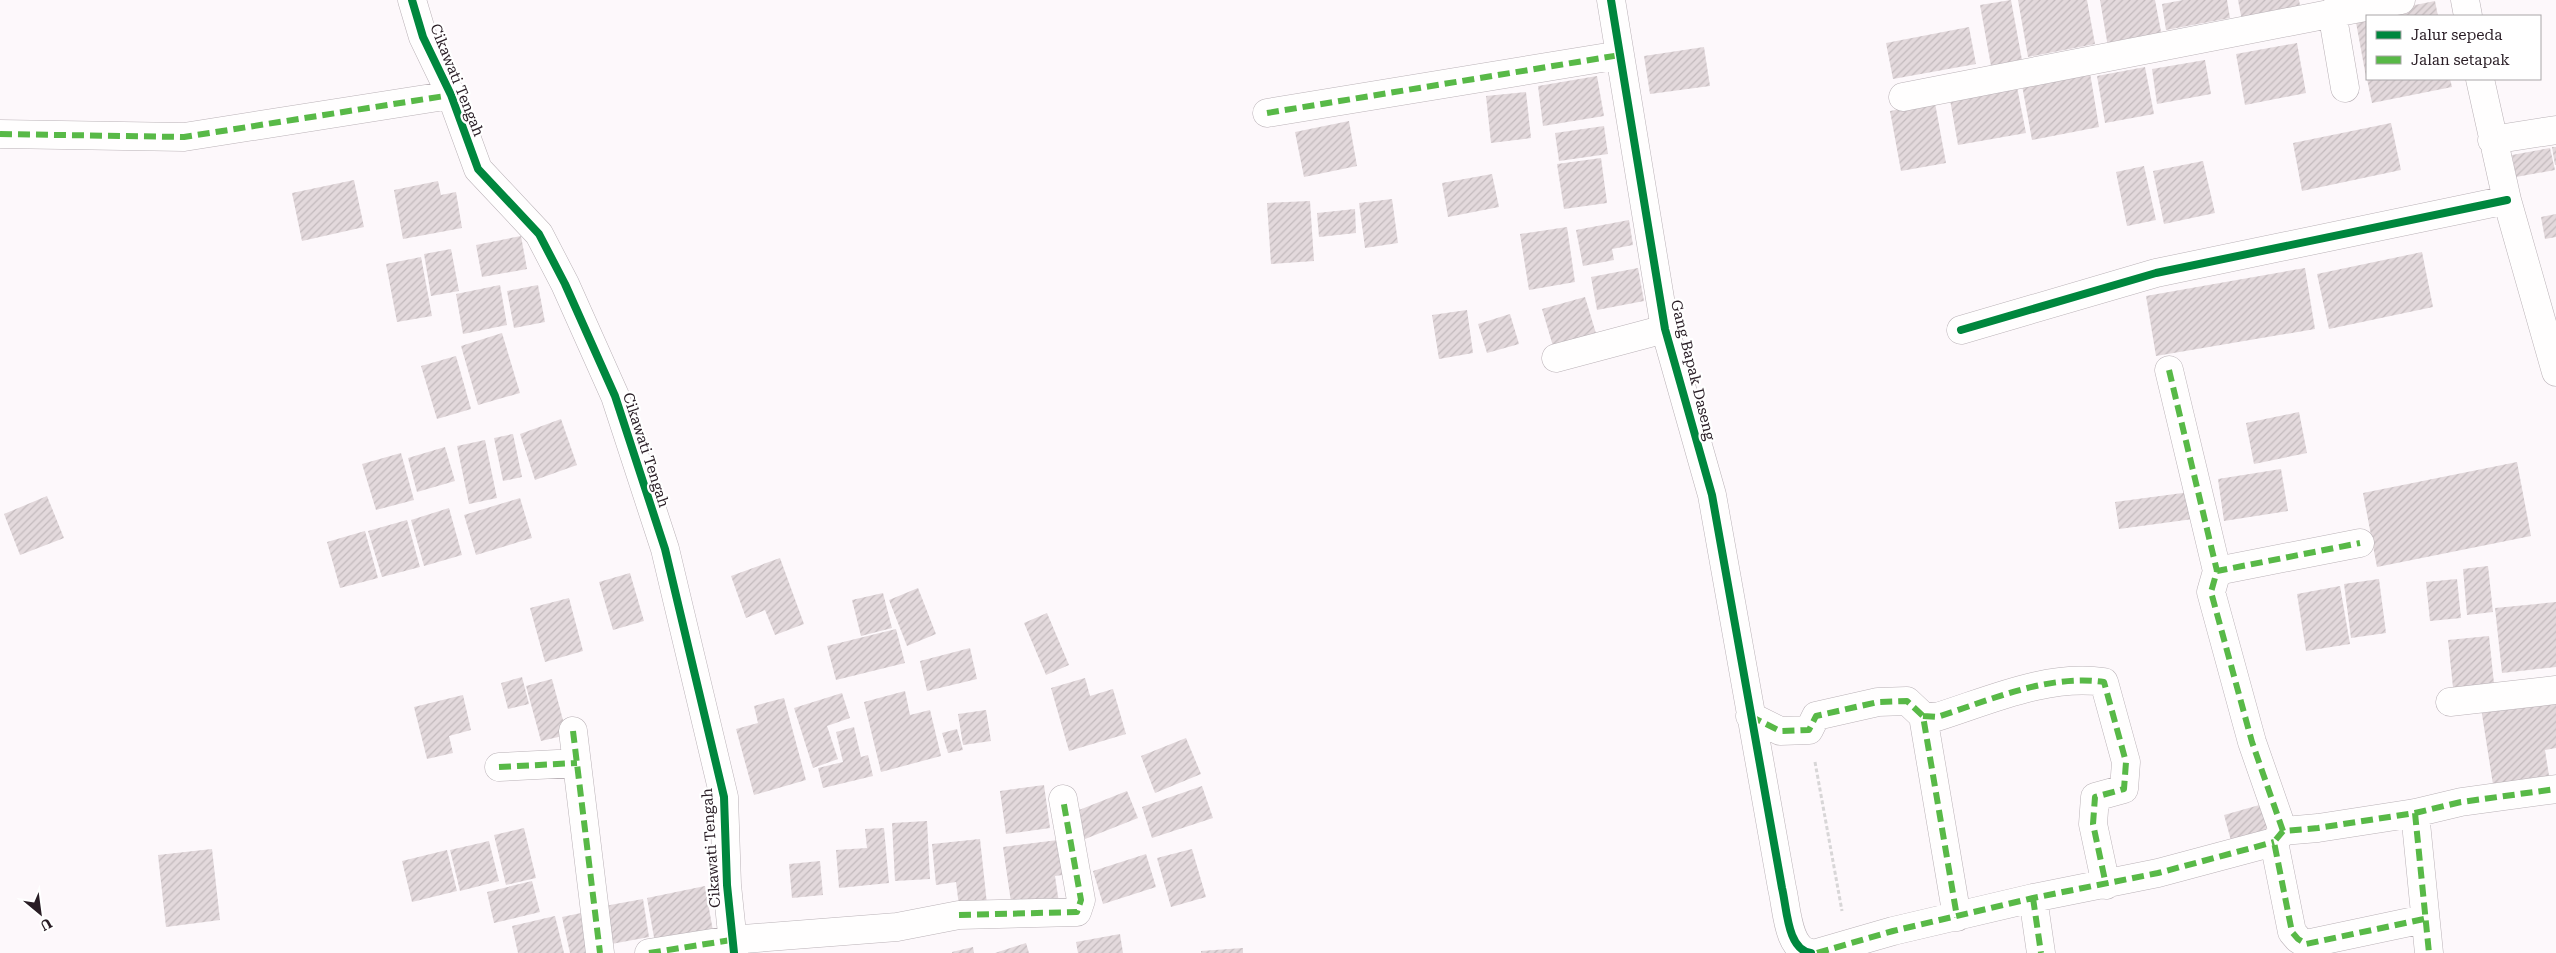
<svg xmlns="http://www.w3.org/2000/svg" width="2556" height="953" viewBox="0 0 2556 953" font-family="'Roboto Serif',serif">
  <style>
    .building { fill: url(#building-hatch) }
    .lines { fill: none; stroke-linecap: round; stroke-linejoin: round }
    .minor-casing { stroke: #bab2b7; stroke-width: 29 }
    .path { stroke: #d8d6d7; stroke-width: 3; stroke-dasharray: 4 2.5; stroke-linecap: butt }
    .minor { stroke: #fffefe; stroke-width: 28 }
    .quiet { stroke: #58b947; stroke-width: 6; stroke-dasharray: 12 6; stroke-linecap: butt }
    .cycleway-casing { stroke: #fff; stroke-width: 11 }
    .cycleway { stroke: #00873e; stroke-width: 8 }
    .labels { text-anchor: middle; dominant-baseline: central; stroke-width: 4.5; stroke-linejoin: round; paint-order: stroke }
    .street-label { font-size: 15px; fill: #291d25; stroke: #fff }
  </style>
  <defs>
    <pattern id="building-hatch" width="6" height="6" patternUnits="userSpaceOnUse" patternTransform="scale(1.25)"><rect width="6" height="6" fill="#e3d9dc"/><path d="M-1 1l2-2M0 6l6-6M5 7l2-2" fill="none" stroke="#c3babd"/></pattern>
  </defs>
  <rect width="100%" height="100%" fill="#fdf8fb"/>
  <path class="building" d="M2011 0 2022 60 1991 66 1980 5Z
    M2018 0H2087L2095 44 2028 57Z
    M2100 0H2155L2162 37 2108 47Z
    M2183 0H2227L2230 18 2166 30 2162 4Z
    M2238 0H2299L2301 10 2242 21Z
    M2435 1 2438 16H2367L2366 77 2355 17Z
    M1969 27 1976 64 1893 79 1886 43Z
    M2297 43 2306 93 2245 105 2236 54Z
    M1704 47 1710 86 1650 94 1644 56Z
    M2205 60 2211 94 2157 104 2152 69Z
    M2145 67 2154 114 2105 123 2097 76Z
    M2090 73 2099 127 2032 140 2022 85Z
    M1597 76 1604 116 1543 126 1538 86Z
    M2367 79H2450L2452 87 2372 103Z
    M2016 82 2026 133 1958 145 1949 94Z
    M1526 92 1531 138 1491 143 1486 96Z
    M1935 103 1946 163 1901 171 1890 111Z
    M1349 121 1357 166 1304 177 1295 132Z
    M2391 123 2401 170 2302 191 2293 143Z
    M1604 126 1608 154 1559 161 1555 133Z
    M2552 147H2556V165H2555Z
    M2550 148 2555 170 2516 177 2512 155Z
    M1601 158 1607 203 1564 209 1557 164Z
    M2203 161 2215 213 2164 224 2153 171Z
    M2144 166 2156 220 2127 226 2116 172Z
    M1492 174 1499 207 1448 217 1442 183Z
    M354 180 364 227 302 241 292 193Z
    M438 181 441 195 456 192 462 228 403 239 394 190Z
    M1392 199 1398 243 1365 248 1359 203Z
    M1310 201 1314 261 1271 264 1267 203Z
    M1355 209 1356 233 1319 237 1317 213Z
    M2556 214V237L2545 239 2541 217Z
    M1629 220 1633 245 1612 249 1614 260 1583 266 1576 230Z
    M1567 227 1575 282 1529 290 1520 234Z
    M521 236 527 269 482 277 476 245Z
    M451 249 459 291 431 296 424 254Z
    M2422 252 2433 307 2329 329 2317 274Z
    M421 257 432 316 397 322 386 264Z
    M1638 268 1644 301 1597 310 1591 277Z
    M2305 268 2315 329 2156 356 2146 296Z
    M500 285 507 325 463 334 456 294Z
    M538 285 545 322 514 328 507 291Z
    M1585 297 1598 340 1555 353 1542 309Z
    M1467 310 1473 353 1439 359 1432 315Z
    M1510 314 1519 344 1487 353 1478 324Z
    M502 333 520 393 478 405 461 346Z
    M456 356 471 409 437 419 421 366Z
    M2299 412 2307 453 2254 464 2246 423Z
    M561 419 577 465 535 480 520 434Z
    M513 434 522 477 503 481 494 438Z
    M485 440 497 498 469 504 457 446Z
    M445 447 455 481 417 492 408 458Z
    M401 453 414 500 376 510 362 464Z
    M2517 462 2531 536 2377 567 2363 493Z
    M2281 469 2288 511 2224 521 2218 479Z
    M2190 492 2193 519 2119 529 2115 502Z
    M47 496 64 538 20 555 4 514Z
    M520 498 532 538 476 555 464 515Z
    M449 508 462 555 424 566 411 520Z
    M407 520 420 567 382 577 368 531Z
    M365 531 378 578 340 588 327 542Z
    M780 558 804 624 775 635 765 610 746 618 731 576Z
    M2488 566 2493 612 2467 615 2463 569Z
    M630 573 644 621 613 630 599 582Z
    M2379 579 2386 633 2351 638 2344 584Z
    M2457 579 2461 618 2430 621 2426 582Z
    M2340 586 2350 644 2306 651 2297 594Z
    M918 588 936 634 907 646 889 600Z
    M883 593 892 628 861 636 852 600Z
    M569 598 583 651 545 662 530 608Z
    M2556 602V667L2502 673 2495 608Z
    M1047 613 1069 665 1046 675 1024 623Z
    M896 629 905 663 836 680 827 646Z
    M2489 636 2495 693 2454 697 2448 640Z
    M970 648 977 679 927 691 920 661Z
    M522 677 529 704 508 709 501 683Z
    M1085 678 1090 696 1113 689 1126 734 1069 751 1051 688Z
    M552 679 567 735 541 741 526 686Z
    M905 691 910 715 930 710 941 756 881 772 864 702Z
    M842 693 850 718 827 726 838 759 813 768 794 708Z
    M463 695 471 730 449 736 453 753 427 759 414 707Z
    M2556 696V748L2545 750 2550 782 2494 791 2481 708Z
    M784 698 806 780 754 795 736 729 758 723 754 706Z
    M986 710 991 741 963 745 958 714Z
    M854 727 861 757 868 755 873 776 823 788 818 768 843 762 836 732Z
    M957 729 963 750 948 753 942 733Z
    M1186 738 1201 774 1155 793 1141 756Z
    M1044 785 1050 828 1006 834 1000 791Z
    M1202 786 1213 818 1152 838 1142 807Z
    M1127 791 1138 818 1085 839 1074 812Z
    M2263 804 2272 838 2233 848 2224 815Z
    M927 821 930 879 895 881 892 823Z
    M524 828 536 878 506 885 494 835Z
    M884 828 889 883 839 888 836 850 867 848 865 829Z
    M980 839 987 904 959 906 956 882 936 885 932 844Z
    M1066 839 1070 874 1055 876 1059 903 1012 909 1003 847Z
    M489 841 499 881 460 891 450 850Z
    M212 849 220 920 166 927 158 855Z
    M1192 849 1206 897 1171 907 1157 858Z
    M447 850 457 891 412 902 402 861Z
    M1146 854 1156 887 1103 904 1093 871Z
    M820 861 823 895 792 898 789 864Z
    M532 881 540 912 494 923 487 892Z
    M705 886 713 931 655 943 647 898Z
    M643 899 649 937 606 945 599 907Z
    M586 912 594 953H570L562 917Z
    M555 916 564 953H518L512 926Z
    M1120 934 1123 953H1078L1076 942Z
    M1026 943 1029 953H995Z
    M973 947 974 953H952V952Z
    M1243 948V953H1201V951Z"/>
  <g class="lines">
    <g class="minor-casing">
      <path id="minor" d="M412 0 423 37 451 95 478 169 539 234 565 284 615 396 665 549 724 797 727 885 734 953
        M1611 0 1665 329 1712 495 1782 888C1787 908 1787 950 1811 953
        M2465 0 2468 16
        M2332 12 2345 88
        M2480 79 2507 200 2556 372
        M1903 97 2401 0
        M1267 113 1620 55
        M0 134 184 137 451 95
        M2492 140 2556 130
        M1961 330 2156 273 2507 200
        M1556 358 1665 329
        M2169 370 2217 571
        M2450 702 2556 690
        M1750 716 1780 731 1809 730 1816 716 1878 702 1907 701 1923 716 1957 917
        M1923 716 1937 717C1991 700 2047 674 2104 682L2126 762 2124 789 2095 797 2093 824 2106 885
        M573 731 600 953
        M499 767 577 763
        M2415 813 2429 953
        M2283 831 2252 742 2211 592 2217 571 2360 543
        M2033 898 2041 953
        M2424 919 2306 944 2298 939 2292 932 2274 842 2283 831 2318 828 2415 813 2461 802 2556 789
        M649 953 731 940 897 927 959 915 1077 912 1081 900 1063 799
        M1817 953 1893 931 2033 898 2158 873 2274 842"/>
    </g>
    <path class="path" d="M1815 762 1842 911"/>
    <use href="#minor" class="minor"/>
    <path class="quiet" d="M1267 113 1620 55
      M0 134 184 137 451 95
      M2169 370 2217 571
      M1750 716 1780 731 1809 730 1816 716 1878 702 1907 701 1923 716 1957 917
      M1923 716 1937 717C1991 700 2047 674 2104 682L2126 762 2124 789 2095 797 2093 824 2106 885
      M573 731 600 953
      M499 767 577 763
      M2415 813 2429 953
      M2283 831 2252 742 2211 592 2217 571 2360 543
      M2033 898 2041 953
      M959 915 1077 912 1081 900 1063 799
      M2424 919 2306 944 2298 939 2292 932 2274 842 2283 831 2318 828 2415 813 2461 802 2556 789
      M649 953 731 940
      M1817 953 1893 931 2033 898 2158 873 2274 842"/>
    <g class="cycleway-casing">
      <path id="cycleway" d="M412 0 423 37 451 95 478 169 539 234 565 284 615 396 665 549 724 797 727 885 734 953
        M1611 0 1665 329 1712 495 1782 888C1787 908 1787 950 1811 953
        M1961 330 2156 273 2507 200"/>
    </g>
    <use href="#cycleway" class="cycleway"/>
  </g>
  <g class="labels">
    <g class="street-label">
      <text transform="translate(457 80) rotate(68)">Cikawati Tengah</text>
      <text transform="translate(1693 370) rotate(76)">Gang Bapak Daseng</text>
      <text transform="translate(646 450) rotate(72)">Cikawati Tengah</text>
      <text transform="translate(711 848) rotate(-94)">Cikawati Tengah</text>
    </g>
  </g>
  <rect x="2366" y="15" width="175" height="65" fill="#ffffff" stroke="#a9a5a8"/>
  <rect x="2376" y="31" width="25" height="8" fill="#00873e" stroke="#a9a5a8"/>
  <text x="2411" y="40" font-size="15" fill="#291d25">Jalur sepeda</text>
  <rect x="2376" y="56" width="25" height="8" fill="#58b947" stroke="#a9a5a8"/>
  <text x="2411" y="65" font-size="15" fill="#291d25">Jalan setapak</text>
  <g transform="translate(40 913) rotate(151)" stroke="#ffffff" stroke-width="4" paint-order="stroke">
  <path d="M0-4L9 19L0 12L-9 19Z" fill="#291d25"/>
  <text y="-8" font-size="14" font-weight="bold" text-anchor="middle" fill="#291d25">U</text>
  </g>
</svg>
